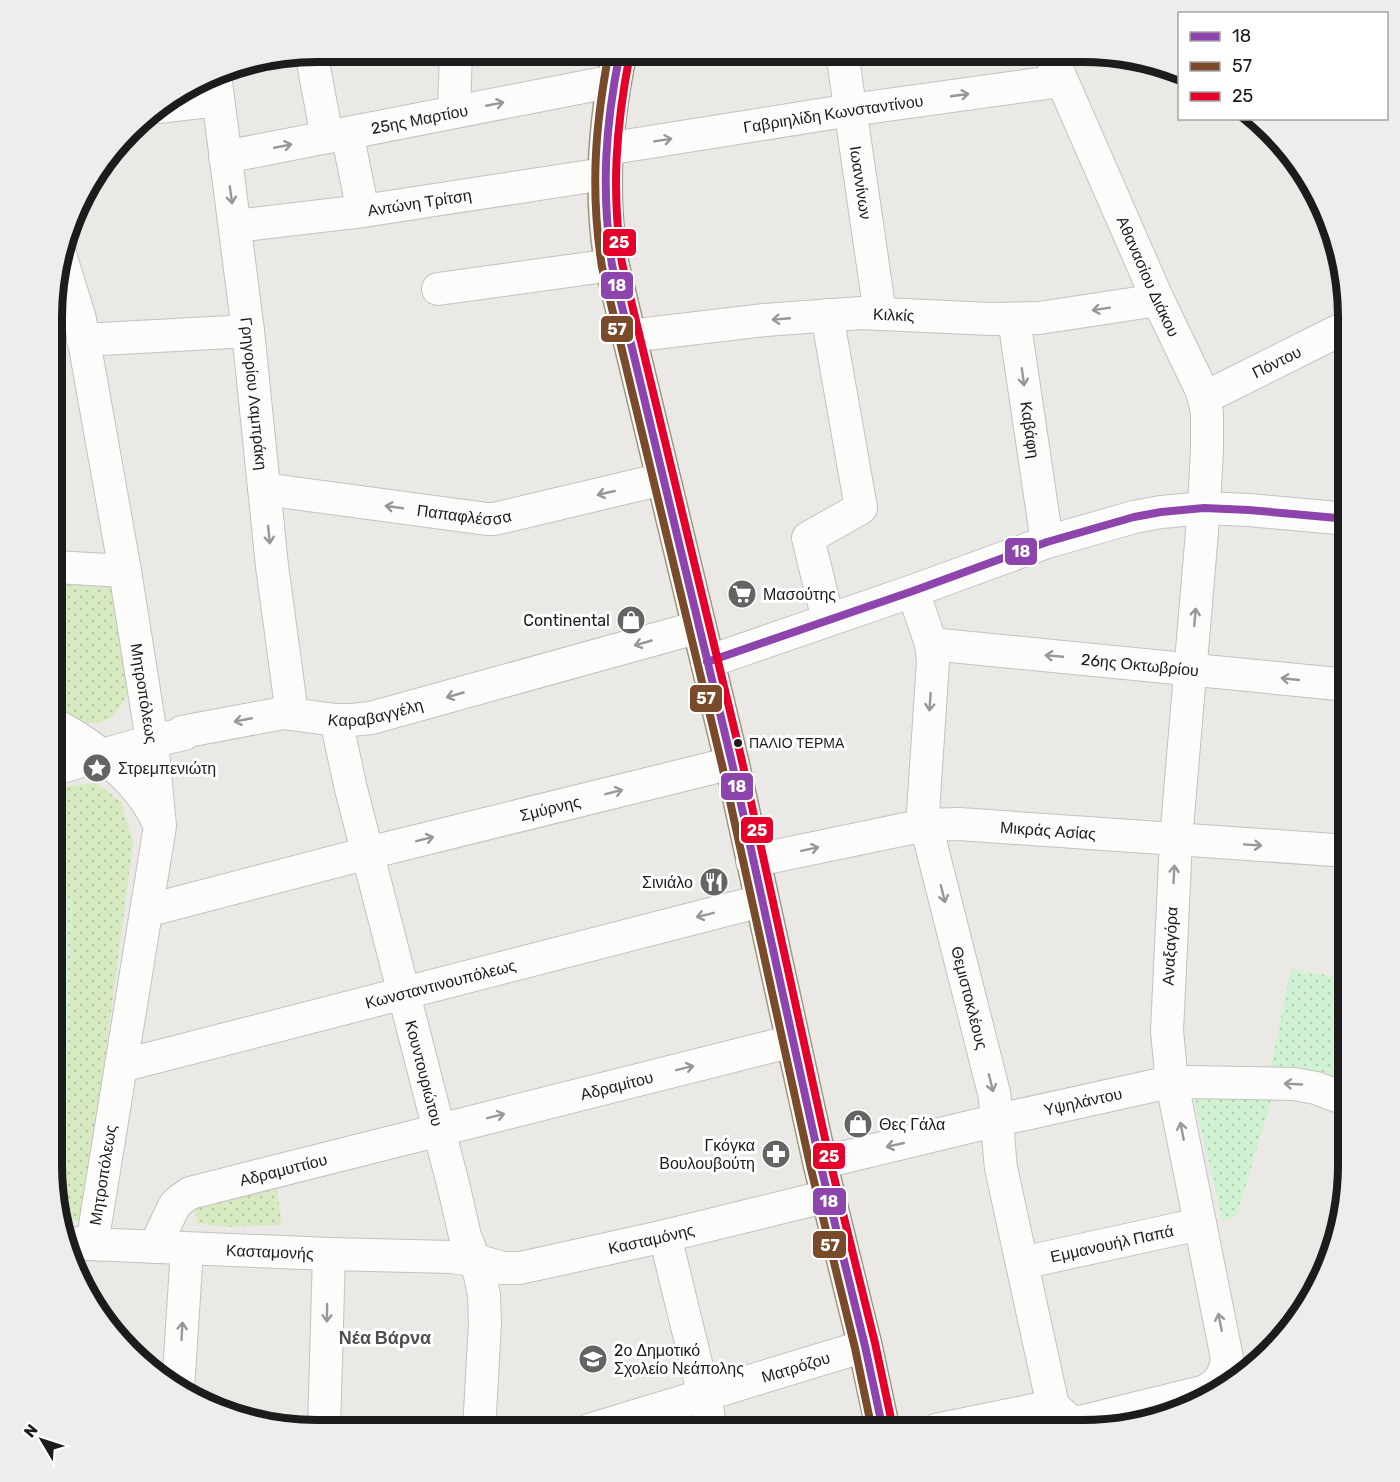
<svg xmlns="http://www.w3.org/2000/svg" width="1400" height="1482" viewBox="0 0 1400 1482" font-family="Rubik,sans-serif">
  <style>
    .grass { fill: url(#grass-dots) }
    .park { fill: url(#park-dots) }
    .lines { fill: none; stroke-linecap: round; stroke-linejoin: round }
    .minor-casing { stroke: #c3c2c1; stroke-width: 34 }
    .major-casing { stroke: #a19781; stroke-width: 36 }
    .minor { stroke: #fcfcfb; stroke-width: 32 }
    .major { stroke: #f0ebe3; stroke-width: 33 }
    .bus-1-casing { stroke: #fff; stroke-width: 12 }
    .bus-2-casing { stroke: #fff; stroke-width: 12 }
    .bus-3-casing { stroke: #fff; stroke-width: 12 }
    .bus-1 { stroke: #8e44ad; stroke-width: 8 }
    .bus-2 { stroke: #7a4b2a; stroke-width: 8 }
    .bus-3 { stroke: #e4002b; stroke-width: 8 }
    .oneway { stroke: #979797 }
    .bus-dot { fill: #1c1c1c; stroke: #fff; stroke-width: 2 }
    .labels { text-anchor: middle; dominant-baseline: central; stroke-width: 6; stroke-linejoin: round; paint-order: stroke }
    .bus-label { font-size: 14px; fill: #1c1c1c; stroke: #fff; text-anchor: start }
    .street-label { font-size: 16px; fill: #1c1c1c; stroke: #fff }
    .poi-label { font-size: 16px; fill: #1c1c1c; stroke: #fff; text-anchor: start }
    .neighbourhood-label { font-size: 18px; font-weight: bold; fill: #4f4f4f; stroke: #fff }
    .rim { fill: none; stroke: #1c1c1c; stroke-width: 8 }
    .line-badge { stroke: #fff; stroke-width: 2 }
    .badge-label { font-size: 16px; text-anchor: middle; font-weight: bold; fill: #fff }
  </style>
  <defs>
    <pattern id="grass-dots" width="8" height="8" patternUnits="userSpaceOnUse" patternTransform="scale(1.5)"><rect width="8" height="8" fill="#d7eac2"/><path d="M2 2h.1M6 6h.1" fill="none" stroke="#b8c8a6" stroke-width="1.8" stroke-linecap="round"/></pattern>
    <pattern id="park-dots" width="8" height="8" patternUnits="userSpaceOnUse" patternTransform="scale(1.5)"><rect width="8" height="8" fill="#d1f2d2"/><path d="M2 2h.1M6 6h.1" fill="none" stroke="#b3cfb4" stroke-width="1.8" stroke-linecap="round"/></pattern>
  </defs>
  <rect width="100%" height="100%" fill="#ebe9e5"/>
  <path class="grass" d="M55 580 112 584 130 686C114 731 94 728 54 713Z
    M96 783 121 802 133 843 84 1221 59 1220 52 1181 65 1182 72 896H53V790L75 785Z
    M276 1182 282 1225 226 1227 198 1223 195 1212 199 1205Z"/>
  <path class="park" d="M72 895 65 1182 52 1181 53 896Z
    M1291 969 1348 979V1082L1270 1070Z
    M1193 1094 1273 1096 1236 1216 1223 1222Z"/>
  <g class="lines">
    <g class="minor-casing">
      <g id="minor">
        <path d="M311 52 327 137"/>
        <path id="s1" d="M842 52 880 314"/>
        <path id="s2" d="M1050 53 1158 300 1200 387 1204 398 1207 413V449L1204 508 1176 840 1167 1031 1172 1083 1227 1358C1225 1374 1220 1383 1206 1391L1080 1422 1070 1421 1053 1406"/>
        <path id="s3" d="M215 74 248 331 272 566 292 714"/>
        <path d="M158 107 218 100"/>
        <path d="M454 112 456 51"/>
        <path d="M347 133 363 211"/>
        <path id="s4" d="M606 149 851 110 1061 81"/>
        <path id="s5" d="M225 157 614 81"/>
        <path id="s6" d="M235 226 363 211 604 174"/>
        <path id="s7" d="M60 254 80 319 125 571 152 741 160 826 92 1244"/>
        <path d="M438 289 612 265"/>
        <path d="M827 315 861 508 808 538 828 620"/>
        <path id="s8" d="M1014 319 1047 542"/>
        <path id="s9" d="M629 336 765 320 861 313 991 319 1039 318 1158 300"/>
        <path d="M83 340 248 331"/>
        <path id="s10" d="M1204 398 1348 326"/>
        <path id="s11" d="M264 489 487 519H494L663 479"/>
        <path d="M55 567 125 571"/>
        <path id="s12" d="M913 591 931 644 933 661 923 813 994 1093C998 1118 998 1143 1001 1168L1053 1406"/>
        <path id="s13" d="M931 644 1348 685"/>
        <path d="M707 662 913 591 1047 542 1134 517 1161 512 1204 508 1249 510 1348 519"/>
        <path id="s14" d="M336 720 351 789 454 1188 465 1236 480 1275 484 1295 485 1323 479 1430"/>
        <path d="M54 724C93 745 138 779 157 820"/>
        <path id="s15" d="M54 769 152 741 184 734 182 732 283 713 336 720H351L371 718 699 627"/>
        <path id="s16" d="M752 861 925 825 959 824 1348 851"/>
        <path id="s17" d="M146 911 368 853 732 763"/>
        <path id="s18" d="M121 1066 761 901"/>
        <path id="s19" d="M820 1163 998 1120 1161 1084 1189 1082 1294 1084 1316 1088 1348 1100"/>
        <path d="M665 1236 708 1412 710 1430"/>
        <path id="s20" d="M64 1243 329 1254 451 1257 475 1260 503 1268H520L665 1236 828 1196"/>
        <path id="s21" d="M155 1247 174 1206 180 1200 190 1193 793 1041"/>
        <path id="s22" d="M1022 1263 1200 1224"/>
        <path d="M178 1390 187 1249"/>
        <path d="M324 1430 329 1254"/>
        <path id="s23" d="M589 1430 865 1346"/>
        <path d="M936 1430 1053 1406"/>
      </g>
    </g>
    <g class="major-casing">
      <path id="major" d="M620 52C605 122 599 193 612 265L732 763 820 1163 865 1346 883 1430"/>
    </g>
    <use href="#minor" class="minor"/>
    <use href="#major" class="major"/>
    <g class="bus-1-casing">
      <path id="bus-1" d="M620 52C605 126 601 190 612 265L732 763 820 1163 865 1346 883 1430
        M707 662 913 591 1047 542 1134 517 1161 512 1204 508 1249 510 1348 519"/>
    </g>
    <g class="bus-2-casing">
      <path id="bus-2" d="M609 52C595 126 590 191 602 267L722 765 810 1165 855 1348 872 1430"/>
    </g>
    <g class="bus-3-casing">
      <path id="bus-3" d="M630 54C616 126 611 190 622 263L742 761 830 1161 875 1343 893 1428"/>
    </g>
    <use href="#bus-1" class="bus-1"/>
    <use href="#bus-2" class="bus-2"/>
    <use href="#bus-3" class="bus-3"/>
  </g>
  <defs><path id="oneway-shaft" d="M-6 0H5M1.5-3L5.5 0L1.5 3" fill="none" stroke-width="1.6" stroke-linecap="round" stroke-linejoin="round" transform="scale(1.5)"/></defs>
  <g class="oneway">
    <use href="#oneway-shaft" transform="translate(960 95) rotate(-8)"/>
    <use href="#oneway-shaft" transform="translate(495 104) rotate(-11)"/>
    <use href="#oneway-shaft" transform="translate(663 140) rotate(-9)"/>
    <use href="#oneway-shaft" transform="translate(283 146) rotate(-11)"/>
    <use href="#oneway-shaft" transform="translate(231 195) rotate(82)"/>
    <use href="#oneway-shaft" transform="translate(1101 309) rotate(171)"/>
    <use href="#oneway-shaft" transform="translate(781 319) rotate(175)"/>
    <use href="#oneway-shaft" transform="translate(1023 377) rotate(82)"/>
    <use href="#oneway-shaft" transform="translate(606 493) rotate(167)"/>
    <use href="#oneway-shaft" transform="translate(394 507) rotate(-172)"/>
    <use href="#oneway-shaft" transform="translate(269 535) rotate(84)"/>
    <use href="#oneway-shaft" transform="translate(1195 617) rotate(-85)"/>
    <use href="#oneway-shaft" transform="translate(643 643) rotate(164)"/>
    <use href="#oneway-shaft" transform="translate(1054 656) rotate(-175)"/>
    <use href="#oneway-shaft" transform="translate(1290 679) rotate(-174)"/>
    <use href="#oneway-shaft" transform="translate(455 695) rotate(164)"/>
    <use href="#oneway-shaft" transform="translate(930 702) rotate(94)"/>
    <use href="#oneway-shaft" transform="translate(243 720) rotate(169)"/>
    <use href="#oneway-shaft" transform="translate(614 792) rotate(-14)"/>
    <use href="#oneway-shaft" transform="translate(425 839) rotate(-14)"/>
    <use href="#oneway-shaft" transform="translate(1253 845) rotate(4)"/>
    <use href="#oneway-shaft" transform="translate(810 849) rotate(-12)"/>
    <use href="#oneway-shaft" transform="translate(1174 874) rotate(-87)"/>
    <use href="#oneway-shaft" transform="translate(943 894) rotate(76)"/>
    <use href="#oneway-shaft" transform="translate(705 915) rotate(166)"/>
    <use href="#oneway-shaft" transform="translate(685 1068) rotate(-14)"/>
    <use href="#oneway-shaft" transform="translate(991 1083) rotate(76)"/>
    <use href="#oneway-shaft" transform="translate(1293 1084) rotate(-177)"/>
    <use href="#oneway-shaft" transform="translate(496 1116) rotate(-14)"/>
    <use href="#oneway-shaft" transform="translate(1182 1131) rotate(-101)"/>
    <use href="#oneway-shaft" transform="translate(895 1145) rotate(167)"/>
    <use href="#oneway-shaft" transform="translate(327 1313) rotate(91)"/>
    <use href="#oneway-shaft" transform="translate(1220 1322) rotate(-101)"/>
    <use href="#oneway-shaft" transform="translate(182 1331) rotate(-87)"/>
  </g>
  <defs>
    <g id="supermarket-disc" transform="scale(1.5)"><circle r="9.5" fill="#646462" stroke="#fff"/><path d="M-6-5.5h2.5l.6 2H6L4.5 2H-2.5L-4.4-4H-6ZM-1.5 3.2a1.3 1.3 0 1 0 .1 0ZM3 3.2a1.3 1.3 0 1 0 .1 0Z" fill="#fff"/></g>
    <g id="shop-disc" transform="scale(1.5)"><circle r="9.5" fill="#646462" stroke="#fff"/><path d="M-5-2.5h2.3a2.7 3.5 0 0 1 5.4 0H5L5.5 6h-11ZM-1.5-2.5h3a1.5 2.3 0 0 0-3 0Z" fill="#fff"/></g>
    <g id="sight-disc" transform="scale(1.5)"><circle r="9.5" fill="#646462" stroke="#fff"/><path d="M0-6L1.8-2.2L6-1.7L2.9 1.2L3.7 5.4L0 3.3L-3.7 5.4L-2.9 1.2L-6-1.7L-1.8-2.2Z" fill="#fff"/></g>
    <g id="restaurant-disc" transform="scale(1.5)"><circle r="9.5" fill="#646462" stroke="#fff"/><path d="M-5-6h1v4h1v-4h1v4h1v-4h1v5L-1.5 .5V6h-2V.5L-5-1ZM5-6V6H3V1.5H1.5Q1.5-4 5-6Z" fill="#fff"/></g>
    <g id="pharmacy-disc" transform="scale(1.5)"><circle r="9.5" fill="#646462" stroke="#fff"/><path d="M-2-6h4v4h4v4h-4v4h-4v-4h-4v-4h4Z" fill="#fff"/></g>
    <g id="school-disc" transform="scale(1.5)"><circle r="9.5" fill="#646462" stroke="#fff"/><path d="M0-5L7-2L0 1L-7-2ZM-4 1L0 2.5L4 1V4Q0 6-4 4Z" fill="#fff"/></g>
  </defs>
  <g fill-rule="evenodd">
    <use href="#supermarket-disc" x="742" y="594"/>
    <use href="#shop-disc" x="631" y="620"/>
    <use href="#sight-disc" x="97" y="768"/>
    <use href="#restaurant-disc" x="714" y="882"/>
    <use href="#shop-disc" x="858" y="1124"/>
    <use href="#pharmacy-disc" x="776" y="1154"/>
    <use href="#school-disc" x="593" y="1359"/>
  </g>
  <circle class="bus-dot" cx="738" cy="743" r="5"/>
  <g class="labels">
    <g class="bus-label">
      <text x="749" y="743">ΠΑΛΙΟ ΤΕΡΜΑ</text>
    </g>
    <g class="street-label">
      <text stroke="none"><textPath href="#s4" startOffset="230">Γαβριηλίδη Κωνσταντίνου</textPath></text>
      <text stroke="none"><textPath href="#s5" startOffset="198">25ης Μαρτίου</textPath></text>
      <text stroke="none"><textPath href="#s1" startOffset="132">Ιωαννίνων</textPath></text>
      <text stroke="none"><textPath href="#s6" startOffset="186">Αντώνη Τρίτση</textPath></text>
      <text stroke="none"><textPath href="#s2" startOffset="244">Αθανασίου Διάκου</textPath></text>
      <text stroke="none"><textPath href="#s9" startOffset="266">Κιλκίς</textPath></text>
      <text stroke="none"><textPath href="#s10" startOffset="81">Πόντου</textPath></text>
      <text stroke="none"><textPath href="#s3" startOffset="322">Γρηγορίου Λαμπράκη</textPath></text>
      <text stroke="none"><textPath href="#s8" startOffset="112">Καβάφη</textPath></text>
      <text stroke="none"><textPath href="#s11" startOffset="202">Παπαφλέσσα</textPath></text>
      <text stroke="none"><textPath href="#s13" startOffset="210">26ης Οκτωβρίου</textPath></text>
      <text stroke="none"><textPath href="#s7" startOffset="448">Μητροπόλεως</textPath></text>
      <text stroke="none"><textPath href="#s15" startOffset="334">Καραβαγγέλη</textPath></text>
      <text stroke="none"><textPath href="#s17" startOffset="417">Σμύρνης</textPath></text>
      <text stroke="none"><textPath href="#s16" startOffset="300">Μικράς Ασίας</textPath></text>
      <text transform="translate(1170 946) rotate(-87)">Αναξαγόρα</text>
      <text stroke="none"><textPath href="#s18" startOffset="330">Κωνσταντινουπόλεως</textPath></text>
      <text stroke="none"><textPath href="#s12" startOffset="416">Θεμιστοκλέους</textPath></text>
      <text stroke="none"><textPath href="#s14" startOffset="364">Κουντουριώτου</textPath></text>
      <text stroke="none"><textPath href="#s21" startOffset="506">Αδραμίτου</textPath></text>
      <text stroke="none"><textPath href="#s19" startOffset="270">Υψηλάντου</textPath></text>
      <text stroke="none"><textPath href="#s21" startOffset="162">Αδραμυττίου</textPath></text>
      <text transform="translate(103 1175) rotate(-81)">Μητροπόλεως</text>
      <text stroke="none"><textPath href="#s20" startOffset="592">Κασταμόνης</textPath></text>
      <text stroke="none"><textPath href="#s22" startOffset="92">Εμμανουήλ Παπά</textPath></text>
      <text stroke="none"><textPath href="#s20" startOffset="206">Κασταμονής</textPath></text>
      <text stroke="none"><textPath href="#s23" startOffset="216">Ματρόζου</textPath></text>
    </g>
    <g class="poi-label">
      <text x="763" y="594">Μασούτης</text>
      <text x="610" y="620" text-anchor="end">Continental</text>
      <text x="118" y="768">Στρεμπενιώτη</text>
      <text x="693" y="882" text-anchor="end">Σινιάλο</text>
      <text x="879" y="1124">Θες Γάλα</text>
      <text x="755" y="1145" text-anchor="end">Γκόγκα<tspan x="755" dy="18">Βουλουβούτη</tspan></text>
      <text x="614" y="1350">2ο Δημοτικό<tspan x="614" dy="18">Σχολείο Νεάπολης</tspan></text>
    </g>
    <g class="neighbourhood-label">
      <text x="385" y="1338">Νέα Βάρνα</text>
    </g>
  </g>
  <path d="M0 0H1400V1482H0ZM317 62H1083A255 255 0 0 1 1338 317V1165A255 255 0 0 1 1083 1420H317A255 255 0 0 1 62 1165V317A255 255 0 0 1 317 62Z" fill="#ededed" fill-rule="evenodd"/>
  <path class="rim" d="M317 62H1083A255 255 0 0 1 1338 317V1165A255 255 0 0 1 1083 1420H317A255 255 0 0 1 62 1165V317A255 255 0 0 1 317 62Z"/>
  <g class="line-badge">
    <rect x="602" y="228" width="35" height="29" rx="6" fill="#e4002b"/>
    <rect x="600" y="271" width="34" height="29" rx="6" fill="#8e44ad"/>
    <rect x="600" y="315" width="34" height="28" rx="6" fill="#7a4b2a"/>
    <rect x="1004" y="537" width="34" height="29" rx="6" fill="#8e44ad"/>
    <rect x="689" y="684" width="34" height="29" rx="6" fill="#7a4b2a"/>
    <rect x="720" y="772" width="34" height="29" rx="6" fill="#8e44ad"/>
    <rect x="740" y="816" width="34" height="28" rx="6" fill="#e4002b"/>
    <rect x="812" y="1142" width="34" height="28" rx="6" fill="#e4002b"/>
    <rect x="812" y="1187" width="35" height="29" rx="6" fill="#8e44ad"/>
    <rect x="812" y="1230" width="35" height="29" rx="6" fill="#7a4b2a"/>
  </g>
  <g class="badge-label">
    <text x="619" y="248">25</text>
    <text x="617" y="291">18</text>
    <text x="617" y="335">57</text>
    <text x="1021" y="557">18</text>
    <text x="706" y="704">57</text>
    <text x="737" y="792">18</text>
    <text x="757" y="836">25</text>
    <text x="829" y="1162">25</text>
    <text x="829" y="1207">18</text>
    <text x="830" y="1251">57</text>
  </g>
  <rect x="1178" y="12" width="210" height="108" fill="#ffffff" stroke="#a4a4a4" stroke-width="1.5"/>
  <rect x="1190" y="32" width="30" height="9" fill="#8e44ad" stroke="#a4a4a4" stroke-width="1.5"/>
  <text x="1232" y="42" font-size="18" fill="#1c1c1c">18</text>
  <rect x="1190" y="62" width="30" height="9" fill="#7a4b2a" stroke="#a4a4a4" stroke-width="1.5"/>
  <text x="1232" y="72" font-size="18" fill="#1c1c1c">57</text>
  <rect x="1190" y="92" width="30" height="9" fill="#e4002b" stroke="#a4a4a4" stroke-width="1.5"/>
  <text x="1232" y="102" font-size="18" fill="#1c1c1c">25</text>
  <g transform="translate(42 1440) rotate(309)" stroke="#ffffff" stroke-width="4.5" paint-order="stroke">
  <path d="M0-4.5L10 22L0 15L-10 22Z" fill="#1c1c1c"/>
  <text y="-9" font-size="16" font-weight="bold" text-anchor="middle" fill="#1c1c1c">N</text>
  </g>
</svg>
